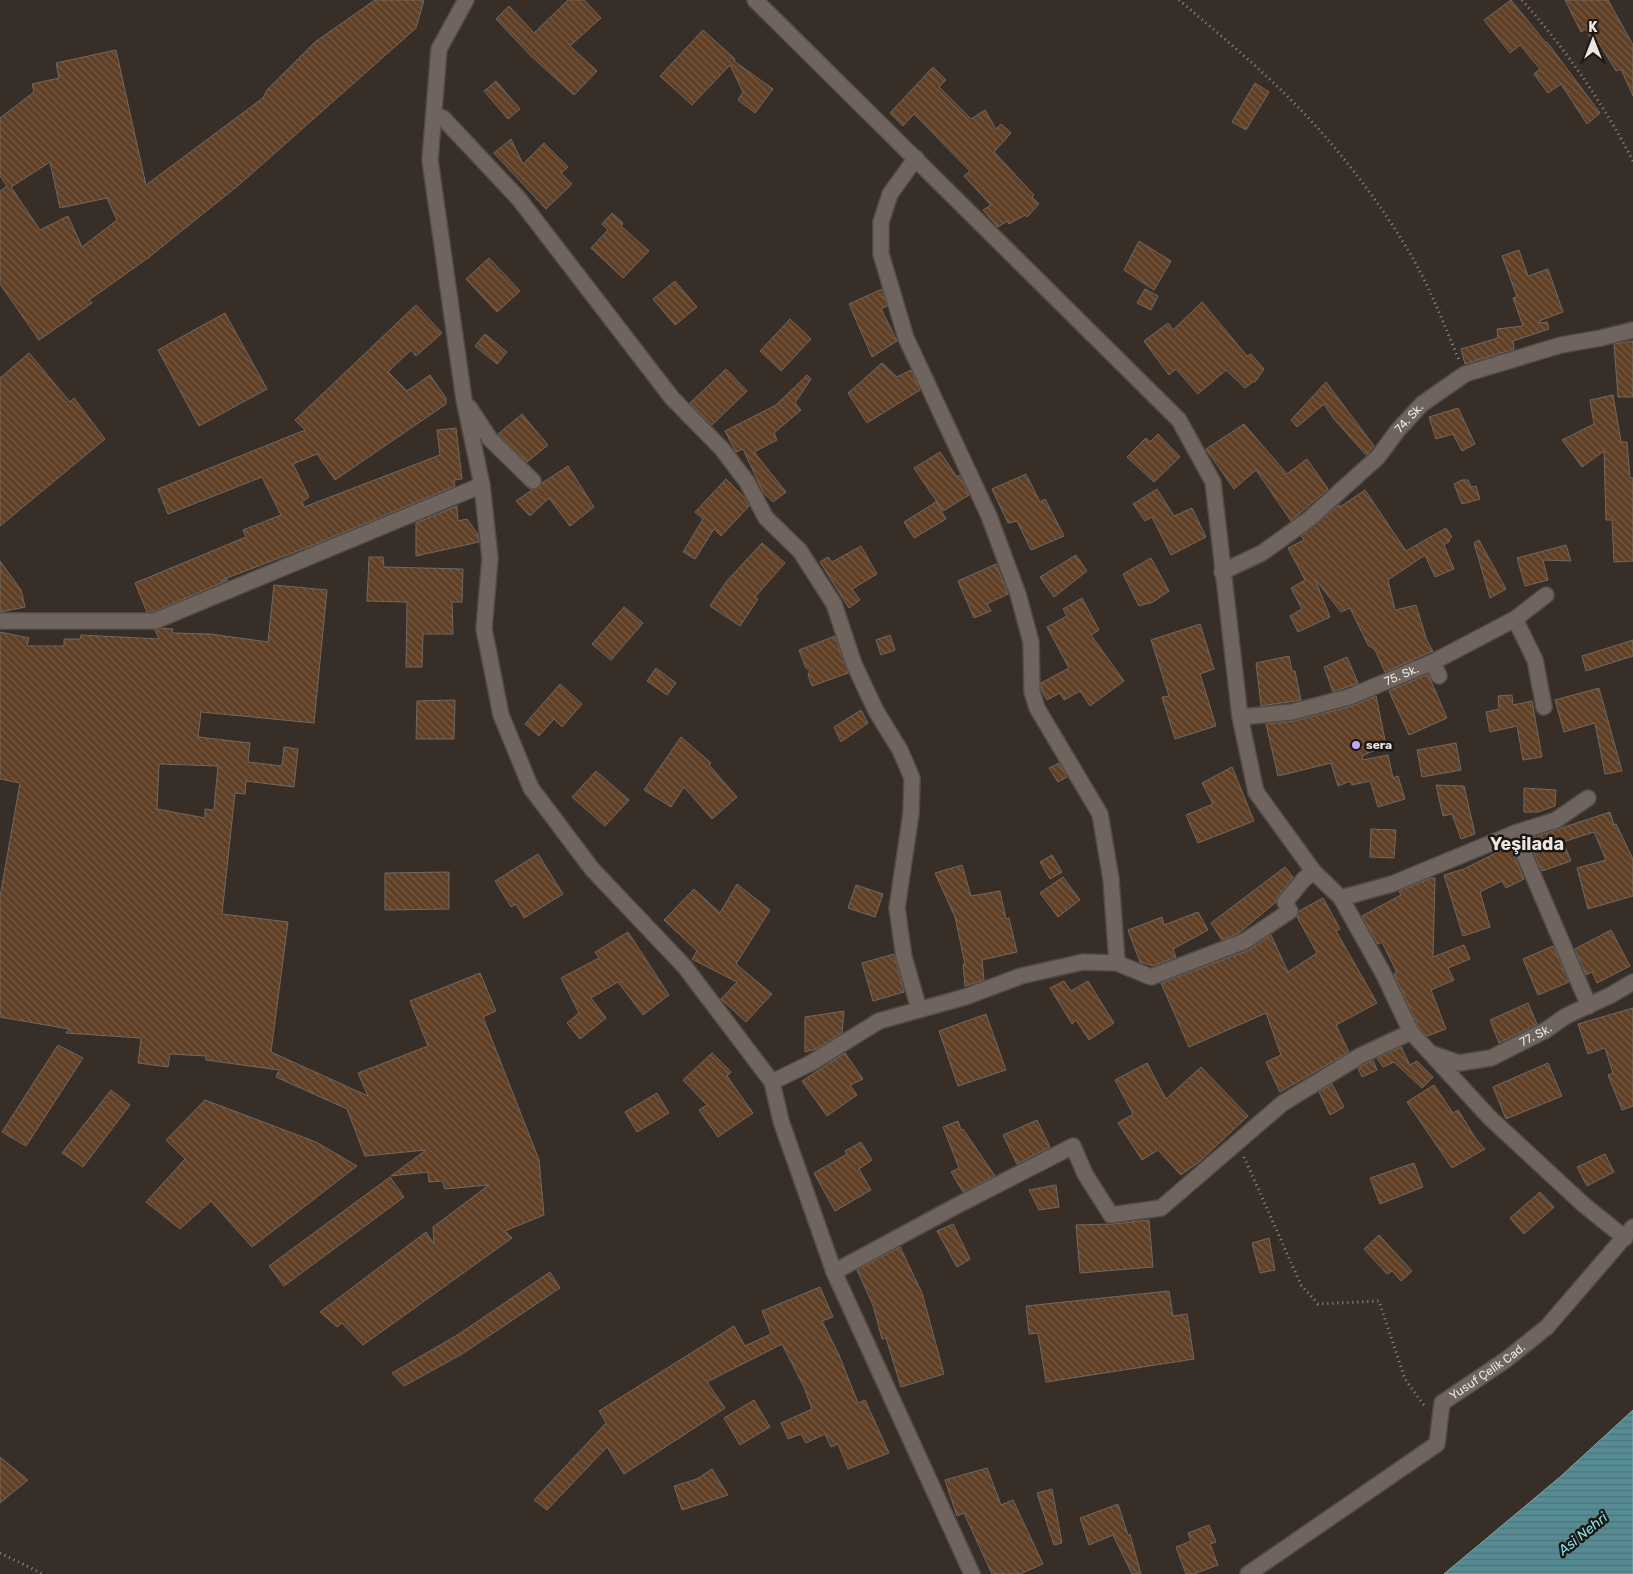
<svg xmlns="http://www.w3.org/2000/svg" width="1633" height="1574" viewBox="0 0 1633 1574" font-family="Rubik,sans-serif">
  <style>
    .water { fill: url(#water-rules); stroke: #82a7ab }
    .building { fill: url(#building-back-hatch); stroke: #726861; fill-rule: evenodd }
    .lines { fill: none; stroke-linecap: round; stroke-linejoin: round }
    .minor-casing { stroke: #534c46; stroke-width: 18 }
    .path { stroke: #928b86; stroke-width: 3; stroke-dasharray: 1 4; stroke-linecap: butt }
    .minor { stroke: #6f655e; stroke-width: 15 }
    .poi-dot { fill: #c2a7f2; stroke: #1b1714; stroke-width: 2 }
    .labels { text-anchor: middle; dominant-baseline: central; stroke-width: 5; stroke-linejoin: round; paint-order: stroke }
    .street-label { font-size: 12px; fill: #ebe6e1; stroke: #1b1714 }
    .poi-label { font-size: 12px; font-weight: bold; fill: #ebe6e1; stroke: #1b1714; text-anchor: start }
    .water-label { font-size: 14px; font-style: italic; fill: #85e1ee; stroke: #1b1714 }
    .district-label { font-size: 18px; font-weight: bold; fill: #ebe6e1; stroke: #1b1714 }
  </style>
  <defs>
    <pattern id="water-rules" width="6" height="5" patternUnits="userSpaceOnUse" patternTransform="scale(1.25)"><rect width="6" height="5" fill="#558c94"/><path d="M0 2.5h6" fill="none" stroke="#507378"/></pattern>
    <pattern id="building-back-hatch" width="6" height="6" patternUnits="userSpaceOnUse" patternTransform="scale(1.25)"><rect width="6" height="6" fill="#5f3f25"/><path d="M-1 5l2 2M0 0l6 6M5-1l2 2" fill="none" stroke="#765b44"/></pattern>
  </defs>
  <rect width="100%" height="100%" fill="#372e28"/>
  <path class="water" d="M1633 1410V1574H1444L1560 1477Z"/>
  <path class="building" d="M375 0H424L416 28 240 184 148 258 89 300 92 303 39 340 0 284V191L7 186 0 176V118L34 92 32 84 59 78 56 63 116 50 146 185 263 98 267 90 315 42ZM50 162 60 208 107 198 117 220 82 247 68 216 40 230 11 187Z
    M568 0H584L601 18 570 46 597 71 574 95 531 56 496 19 509 6 534 33Z
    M1511 0 1546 43 1547 42 1600 113 1587 124 1561 84 1548 93 1534 74 1540 69 1520 45 1510 53 1484 20Z
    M1565 0H1608L1633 45V96L1621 69 1616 71 1599 43 1595 46 1586 29 1581 32Z
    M703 30 735 59 734 61 773 89 755 113 738 100 743 92 730 65 692 105 660 76Z
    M933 67 946 80 939 87 971 119 985 110 996 129 1001 124 1011 133 994 152 1034 195 1032 197 1039 204 1027 217 1025 215 1009 224 1007 221 998 227 983 210 991 205 964 176 970 171 914 114 903 126 890 113Z
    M496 81 520 109 508 119 484 91Z
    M1255 83 1269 92 1246 130 1232 122Z
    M511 139 523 164 544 143 568 167 561 173 572 184 546 209 494 153Z
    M612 213 623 223 621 226 649 251 623 278 591 248 608 230 602 224Z
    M1139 241 1171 261 1154 290 1124 270Z
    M1519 250 1528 276 1548 269 1563 312 1539 321 1540 323 1547 322 1549 329 1513 341 1514 349 1465 364 1461 349 1498 338 1497 329 1523 326 1513 298 1517 297 1502 256Z
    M489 258 520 291 497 312 466 279Z
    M675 281 697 307 675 325 653 299Z
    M882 289 887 306 881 309 897 341 872 357 849 304Z
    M1145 289 1158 296 1151 310 1137 303Z
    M1202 302 1247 356 1251 354 1264 369 1255 382 1254 381 1245 388 1226 370 1198 394 1176 369 1169 375 1144 341 1168 323 1173 330Z
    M416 305 442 333 416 356 411 350 388 372 407 391 430 375 446 398V404L335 480 317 454 293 464 309 497 302 502 304 507 440 455 437 430 456 428 462 479 454 480 455 486 313 545 222 580H228L153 612H147L135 583 246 537 243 530 281 515 262 477 168 514 158 489 305 430 295 420Z
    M225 313 267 389 199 426 158 350Z
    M790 319 811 339 781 371 760 351Z
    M485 334 507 352 497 364 475 346Z
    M1633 341V397H1618L1614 344Z
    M29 353 70 402 74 398 105 439 0 526V378Z
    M882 363 897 377 911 370 920 390 867 423 848 393Z
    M726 369 747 391 712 425 690 403Z
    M807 375 811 379 795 403 801 410 774 433 777 440 754 452 786 492 773 502 763 492 743 449 736 452 725 431 776 405Z
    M1326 382 1374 446 1366 455 1334 419 1324 404 1297 427 1291 420Z
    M1613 395 1621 442H1627L1630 478H1633V561L1614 562 1612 520H1606L1604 451 1582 467 1562 440 1594 424 1590 400Z
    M1458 408 1475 444 1462 451 1453 434 1436 439 1429 417Z
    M522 414 548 445 527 462 498 434Z
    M1244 424 1287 474 1307 459 1328 489 1291 521 1256 470 1234 489 1206 449Z
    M1158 434 1180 457 1154 482 1127 457 1146 438 1150 442Z
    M940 452 957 477 960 475 969 495 943 511 914 468Z
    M568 466 594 507 570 526 549 498 530 516 516 501 532 490 539 488 542 483Z
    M1026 474 1040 502 1045 499 1064 536 1031 550 1017 521 1008 523 992 489Z
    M726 479 744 497 749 506 721 536 714 529 695 559 683 552 703 519 695 512Z
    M1462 480H1468L1471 487 1476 486 1480 499 1462 504 1454 484Z
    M1157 489 1174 516 1192 508 1206 537 1171 555 1152 517 1145 521 1133 504Z
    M1365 490 1406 551 1446 528 1452 537 1449 539 1450 541 1444 545 1454 569 1435 577 1425 555 1388 580 1395 610 1416 605 1427 641 1433 651 1385 672 1375 650 1368 645 1350 608 1341 612 1315 579 1330 617 1298 632 1290 616 1302 609 1291 588 1305 580 1288 548 1304 540 1301 536 1339 505 1340 507Z
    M936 502 946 519 914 538 904 522Z
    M457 506 458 521 467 519 477 533 479 542 416 556V523Z
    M1479 540 1506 589 1490 598 1474 543Z
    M762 543 785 563 755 597 758 599 740 626 710 606 726 582Z
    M1566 545 1571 561 1543 560 1548 580 1525 586 1517 558Z
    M861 546 877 574 852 589 860 600 849 608 820 562 828 557 832 562Z
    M1076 555 1087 571 1054 597 1040 577Z
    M369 557H383L384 567 463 569 462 602H452L453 634H423L422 667H406L407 602 367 601Z
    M1151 558 1169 591 1153 602 1139 606 1123 574Z
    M0 561 21 590 25 607 0 612Z
    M996 564 1008 594 987 604 991 611 974 618 958 581Z
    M274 585 327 590 314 723 201 712 198 737 250 743 248 762 282 766 284 747 298 749 294 787 246 781 245 794 235 793 222 914 288 922 271 1052 368 1096 358 1073 428 1046 410 1001 480 973 496 1011 483 1017 539 1160 544 1215 505 1231 512 1238 363 1345 342 1323 337 1327 320 1312 426 1232 434 1244 433 1227 489 1185 445 1189 442 1181 429 1182 428 1172 391 1176 426 1150 365 1156 347 1109 276 1077 279 1070 206 1060V1056L170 1054 168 1067 138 1063 141 1038 66 1033 69 1029 0 1017V897L20 783 0 779V632L29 638 27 646H64V639H80L81 635 159 639 155 630 162 628 173 629 172 633 210 634 268 642ZM159 764 218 766 214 810 205 809V818L157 809Z
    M1082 598 1099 630 1091 635 1124 681 1090 706 1080 691 1064 700 1060 693 1047 700 1042 691 1041 683 1069 668 1047 627 1067 616 1063 609Z
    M624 607 643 623 611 660 592 644Z
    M1200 624 1214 669 1200 674 1216 726 1175 739 1162 697 1169 696 1151 640Z
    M890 635 895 650 881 655 876 640Z
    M835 636 848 673 812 686 808 675 810 671 806 668 799 650Z
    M1633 640V656L1586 671 1582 656Z
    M1289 656 1292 671H1295L1301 700 1261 706 1256 663Z
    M1347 657 1358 683 1333 692 1324 667Z
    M656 668 676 683 667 695 647 681Z
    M1428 674 1447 718 1409 735 1389 691Z
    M560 684 582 704 562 727 554 719 539 736 525 724Z
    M1599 688 1622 771 1605 774 1595 723 1564 732 1555 700Z
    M1512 695 1513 705 1532 701 1542 757 1523 760 1517 726 1490 732 1486 712 1499 709 1498 696Z
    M1376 696 1386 745 1362 756 1363 760 1388 755 1393 778 1398 776 1405 799 1378 807 1370 781 1352 785 1350 781 1338 786 1331 763 1278 776 1266 724 1294 721 1352 706Z
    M455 700 454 739H416L417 701Z
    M861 710 868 723 841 742 834 727Z
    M681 737 711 763 709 765 737 797 712 819 684 787 671 807 644 790Z
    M1456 743 1461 770 1422 777 1417 750Z
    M1059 763 1067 777 1058 782 1049 768Z
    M1232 767 1254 821 1198 843 1186 815 1213 804 1202 783Z
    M596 771 629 800 605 826 572 797Z
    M1436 785 1464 786 1475 834 1461 839 1452 814 1443 816Z
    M1524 788 1556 790 1555 806 1538 812H1524Z
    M1610 812 1614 825 1616 824 1633 859V896L1588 909 1577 868 1606 860 1594 832 1563 842 1571 861 1542 871 1528 839Z
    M1371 829 1396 830 1394 858 1370 857Z
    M1510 846 1524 879 1506 888 1502 881 1480 892 1490 927 1463 936 1444 875 1464 869Z
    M538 854 563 894 524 918 516 904 511 907 495 881Z
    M1052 855 1062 872 1050 879 1040 862Z
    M962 865 971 896 1000 891 1006 919 1009 918 1017 952 982 960 984 980 965 986 963 964H965L955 917 935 873Z
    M1285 867 1293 877 1278 896 1276 902 1239 933 1222 940 1211 923Z
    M449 872V909L385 910V873Z
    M1063 877 1080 900 1058 917 1040 893Z
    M1431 878H1435L1433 957 1464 945 1470 959 1448 968 1454 980 1431 990 1446 1029 1427 1036 1419 1027 1394 974 1397 973 1382 942 1378 944 1362 916 1401 895 1399 891Z
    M737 884 770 910 736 964 772 994 746 1022 721 999 737 982 692 959 697 951 664 920 694 889 720 913Z
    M856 885 883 894 875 917 848 908Z
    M1323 898 1340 929 1336 931 1377 1003 1336 1025 1349 1052 1280 1092 1266 1062 1281 1055 1266 1013 1189 1047 1161 983 1249 950 1271 935 1288 972 1317 953 1297 917 1299 911Z
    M1198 912 1208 930 1173 949 1176 957 1153 966 1140 962 1128 930 1162 917 1164 925Z
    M1611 930 1630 966 1597 983 1592 972 1586 975 1575 949Z
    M628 932 669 995 643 1015 618 982 591 998 606 1018 580 1039 567 1023 579 1013 561 978 599 958 595 952Z
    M1553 946 1569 982 1538 995 1523 959Z
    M894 954 904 992 873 1001 862 963Z
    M1064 981 1071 991 1088 981 1114 1023 1089 1040 1076 1020 1072 1024 1050 988Z
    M1528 1003 1537 1024 1499 1043 1490 1020Z
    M1633 1008V1106L1622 1110 1608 1075 1613 1073 1605 1048 1588 1054 1578 1024Z
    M844 1011 842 1033 816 1049 805 1052V1017Z
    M986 1014 1006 1070 958 1086 939 1031Z
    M58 1045 83 1058 26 1146 2 1132Z
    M1401 1047 1410 1065 1417 1061 1433 1077 1422 1088 1394 1062 1383 1067 1377 1058Z
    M712 1053 731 1072 727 1076 753 1113 718 1137 699 1110 707 1105 683 1080Z
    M845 1053 863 1079 850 1085 857 1095 827 1116 802 1081Z
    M1373 1060 1377 1070 1362 1077 1358 1068Z
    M1147 1063 1166 1099 1201 1067 1248 1116 1199 1162 1181 1175 1158 1150 1142 1160 1118 1123 1133 1114 1115 1080Z
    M1548 1063 1562 1096 1506 1119 1493 1087Z
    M1332 1084 1344 1107 1330 1115 1319 1092Z
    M1434 1085 1453 1113 1458 1110 1476 1139 1485 1149 1452 1168 1407 1102Z
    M111 1090 130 1105 83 1167 62 1153Z
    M657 1093 669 1113 637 1132 625 1112Z
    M205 1100 316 1142 357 1166 252 1247 211 1201 180 1229 146 1202 185 1159 166 1140Z
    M1037 1120 1050 1147 1017 1164 1003 1135Z
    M958 1121 961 1130 963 1129 995 1176 963 1192 951 1172 959 1168 943 1127Z
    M861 1142 872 1160 859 1169 871 1190 835 1211 814 1173 847 1154 845 1151Z
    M1605 1154 1614 1172 1587 1186 1577 1167Z
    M1414 1163 1423 1187 1380 1204 1370 1178Z
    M390 1177 404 1197 284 1286 269 1266Z
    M1056 1185 1059 1207 1039 1210 1029 1190Z
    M1540 1192 1554 1207 1524 1234 1510 1218Z
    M1149 1220 1153 1267 1080 1273 1076 1225 1112 1224Z
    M953 1224 970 1259 957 1267 937 1231Z
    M1379 1235 1412 1271 1401 1281 1392 1271 1387 1274 1364 1249Z
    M1269 1238 1275 1270 1260 1273 1252 1243Z
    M900 1247 922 1293 944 1374 901 1387 886 1338 882 1339 873 1305 857 1270Z
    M550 1272 560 1288 462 1354 404 1386 392 1373 459 1334Z
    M820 1287 833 1317 822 1321 839 1355 858 1403 865 1400 889 1453 848 1469 838 1444 831 1447 825 1434 806 1443 801 1434 788 1439 781 1423 812 1409 804 1387 782 1344 707 1382 725 1408 624 1474 607 1447 547 1510 534 1500 606 1423 599 1411 734 1326 745 1346 771 1334 762 1311Z
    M1169 1291 1173 1316 1187 1314 1194 1359 1046 1382 1038 1333 1029 1334 1026 1306Z
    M754 1400 770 1427 740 1445 724 1418Z
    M0 1457 28 1480 0 1503Z
    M987 1468 1001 1505 1013 1500 1043 1564 1020 1574H992L964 1513 957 1516 945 1480Z
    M712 1469 728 1495 682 1510 674 1486 697 1479Z
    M1052 1489 1062 1543 1054 1545 1037 1493Z
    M1118 1504 1128 1535 1130 1534 1141 1574H1132L1113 1535 1089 1545 1080 1518Z
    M1209 1525 1216 1542 1210 1544 1218 1565 1194 1574H1186L1176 1547 1191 1541 1188 1533Z"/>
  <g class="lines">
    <g class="minor-casing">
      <g id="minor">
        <path d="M466 0 439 49 430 160 464 400 482 485 490 558 484 629 501 715 531 788 592 869 685 967 772 1082 781 1121 834 1272 972 1574"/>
        <path d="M755 0 1179 420 1213 482 1240 717 1256 792 1314 872 1341 898 1383 973 1411 1032 1490 1118 1584 1205 1625 1238"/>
        <path d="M434 115 443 118 519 199 672 398 722 449 747 482 766 518 800 551 834 604 854 664 876 711 900 750 912 778 911 813 897 908 904 957 919 1009"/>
        <path d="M916 158 890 194 881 222V254L906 338 989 516 1018 594 1031 642 1032 692 1037 708 1100 814 1111 879 1117 963"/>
        <path d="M469 407 490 439 533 481"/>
        <path id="s1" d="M1222 572 1262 553 1308 520 1378 457 1398 430 1422 404 1465 374 1561 345 1601 338 1633 330"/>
        <path d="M1515 619 1535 660 1544 707"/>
        <path d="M0 621H155L482 485"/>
        <path d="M1433 662 1439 676"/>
        <path id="s2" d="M1240 717 1292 712 1349 697 1433 662 1515 619 1546 595"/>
        <path d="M1515 833 1589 1006"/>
        <path d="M1341 898 1392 884 1515 833 1556 820 1588 798"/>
        <path id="s3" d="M1433 1054 1459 1063 1491 1058 1546 1030 1566 1016 1611 995 1633 982"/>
        <path d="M772 1082 811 1063 879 1021 965 997 1021 976 1083 962 1117 963 1151 977 1245 941 1290 911 1285 902 1304 879 1314 872"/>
        <path d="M834 1272 958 1205 1073 1146 1085 1174 1111 1215 1161 1208 1283 1103 1360 1056 1411 1032"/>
        <path id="s4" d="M1248 1574 1437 1444 1442 1403 1507 1359 1547 1327 1633 1227"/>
      </g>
    </g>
    <path class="path" d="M1179 0C1219 34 1260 68 1297 106 1338 148 1378 200 1408 250 1429 285 1443 322 1459 360
      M1522 0C1565 48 1603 103 1633 161
      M1244 1157 1301 1285 1318 1304 1379 1301 1405 1379 1423 1404 1426 1406
      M0 1553 43 1574"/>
    <use href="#minor" class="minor"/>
  </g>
  <circle class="poi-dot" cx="1356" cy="745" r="5"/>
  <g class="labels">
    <g class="street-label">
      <text stroke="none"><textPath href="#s1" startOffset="245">74. Sk.</textPath></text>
      <text stroke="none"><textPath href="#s2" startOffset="168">75. Sk.</textPath></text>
      <text stroke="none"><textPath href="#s3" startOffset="110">77. Sk.</textPath></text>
      <text stroke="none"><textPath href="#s4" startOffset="326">Yusuf Çelik Cad.</textPath></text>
    </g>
    <g class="poi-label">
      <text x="1366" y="745">sera</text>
    </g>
    <g class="water-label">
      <text transform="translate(1583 1534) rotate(-39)">Asi Nehri</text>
    </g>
    <g class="district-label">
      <text x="1527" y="844">Yeşilada</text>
    </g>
  </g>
  <g transform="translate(1593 40)" stroke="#1b1714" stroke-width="4" paint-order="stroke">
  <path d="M0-4L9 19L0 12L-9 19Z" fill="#ebe6e1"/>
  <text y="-8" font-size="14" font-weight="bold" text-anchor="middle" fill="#ebe6e1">K</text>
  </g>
</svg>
